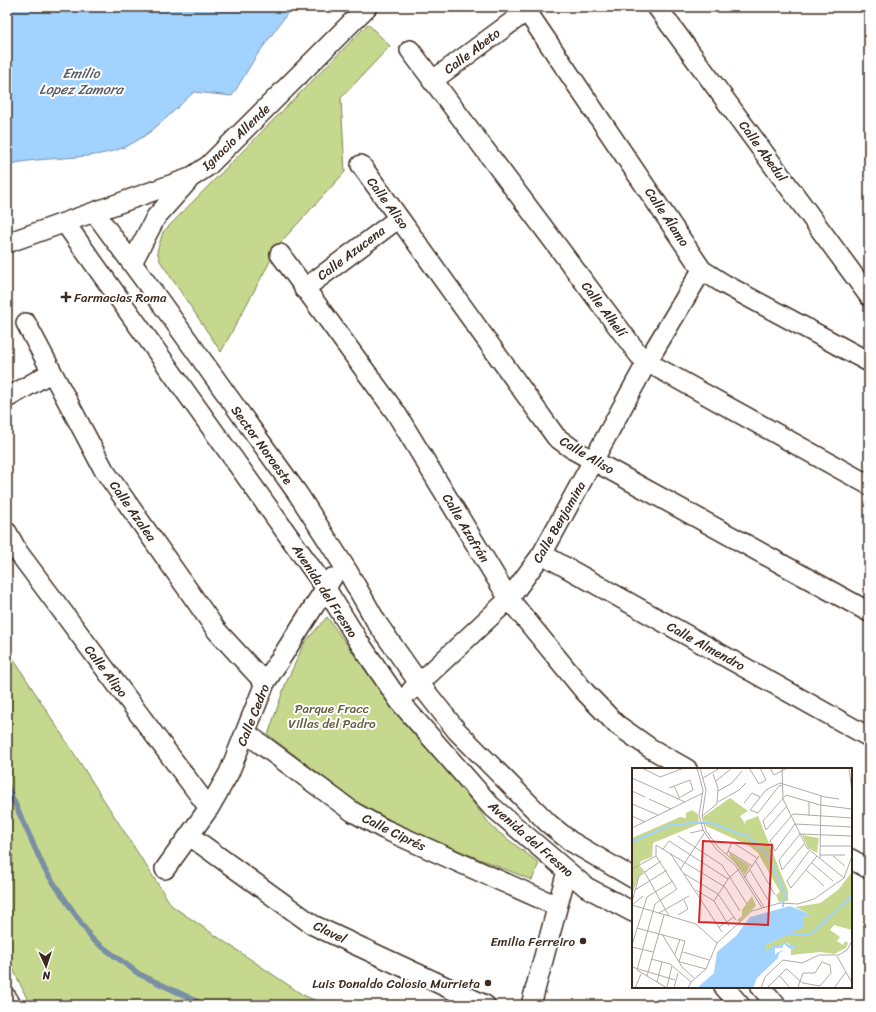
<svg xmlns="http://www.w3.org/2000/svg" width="876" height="1012" viewBox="0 0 876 1012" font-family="Sriracha,sans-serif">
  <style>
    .green { fill: #c5d88d; stroke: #808156 }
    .water { fill: #a2d2fe; stroke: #798fa4 }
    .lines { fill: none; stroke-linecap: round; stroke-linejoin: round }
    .stream { stroke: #798fa4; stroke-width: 5.5 }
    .minor-casing { stroke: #3b2a1e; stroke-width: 22 }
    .minor { stroke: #fff; stroke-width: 19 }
    .poi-dot { fill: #3b2a1e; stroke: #fff; stroke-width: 1.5 }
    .labels { text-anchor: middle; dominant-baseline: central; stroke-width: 4; stroke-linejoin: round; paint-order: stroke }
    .street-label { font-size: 13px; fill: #3b2a1e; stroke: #fff }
    .poi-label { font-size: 13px; fill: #3b2a1e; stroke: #fff; text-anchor: end }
    .park-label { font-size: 13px; fill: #645e3f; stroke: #fff }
    .water-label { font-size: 14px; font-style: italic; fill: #5a5c61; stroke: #fff }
    .inset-river { fill: none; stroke: #a2d2fe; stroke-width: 2 }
    .inset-road { fill: none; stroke: #b1aaa5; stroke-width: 1 }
    .view { fill: #d62828; fill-opacity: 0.15; stroke: #d62828; stroke-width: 2 }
    .inset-edge { fill: none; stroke: #3b2a1e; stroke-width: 2 }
  </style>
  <rect width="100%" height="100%" fill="#fff"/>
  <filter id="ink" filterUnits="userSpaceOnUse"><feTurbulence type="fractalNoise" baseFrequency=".025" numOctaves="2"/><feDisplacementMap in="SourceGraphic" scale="8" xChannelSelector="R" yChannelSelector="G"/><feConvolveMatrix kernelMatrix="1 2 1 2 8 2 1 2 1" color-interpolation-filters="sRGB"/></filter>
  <g filter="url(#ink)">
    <path class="green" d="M368 24 390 46 341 98 345 172 280 243 221 352 160 261 157 251 163 232Z
      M327 617 403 722 456 781 493 828 539 863 532 880 427 838 362 806 268 735 285 685 305 642Z
      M7 649 172 906 303 995 326 1005H30L7 956Z"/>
    <path class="water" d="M7 7H292L255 58 232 96 194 92C173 111 152 135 125 147 88 162 45 155 7 165Z"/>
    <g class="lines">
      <path class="stream" d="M7 786 45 870 92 939 139 974 205 1005"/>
      <g class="minor-casing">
        <path id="minor" d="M524 7 702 270 724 284 869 362
          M657 7 869 296
          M410 50 639 355 647 362 869 485
          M432 81 532 7
          M361 165 556 437 574 450 869 612
          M95 213 156 296 298 494 348 572 377 623 419 683 457 731 548 823 570 841 633 878
          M65 223 325 587 359 642 400 702 490 805 586 887 633 912
          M7 243 190 178 208 166 367 7
          M280 254 396 413 509 599 585 692 616 724 650 748 687 769
          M132 263 156 217 188 181
          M304 289 399 218
          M26 323 104 470 217 631 265 683
          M7 398 52 372
          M7 532 18 552 209 808
          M542 554 869 737
          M411 691 509 599 542 554 647 362 702 270
          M246 733 353 812 384 829 557 906
          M190 836 313 925 485 1005
          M851 859 869 869
          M165 869 209 808 229 773 265 683 332 578
          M724 987 740 1005
          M761 987 776 1005
          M7 998 11 1005
          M531 1005 567 871"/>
      </g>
      <use href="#minor" class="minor"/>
    </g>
  </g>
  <g class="poi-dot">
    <path d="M64 291h4v4h4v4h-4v4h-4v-4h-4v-4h4z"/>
    <circle cx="583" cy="941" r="4"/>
    <circle cx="488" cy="983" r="4"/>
  </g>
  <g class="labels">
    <g class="street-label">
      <text transform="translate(472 51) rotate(-37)">Calle Abeto</text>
      <text transform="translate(236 137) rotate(-44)">Ignacio Allende</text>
      <text transform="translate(763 151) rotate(54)">Calle Abedul</text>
      <text transform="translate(388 203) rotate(54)">Calle Aliso</text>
      <text transform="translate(667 217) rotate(56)">Calle Álamo</text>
      <text transform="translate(351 253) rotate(-37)">Calle Azucena</text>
      <text transform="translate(604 309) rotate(53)">Calle Alhelí</text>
      <text transform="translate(262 445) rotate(54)">Sector Noroeste</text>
      <text transform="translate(587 455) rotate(31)">Calle Aliso</text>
      <text transform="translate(133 511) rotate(55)">Calle Azalea</text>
      <text transform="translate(559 522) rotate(-60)">Calle Benjamina</text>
      <text transform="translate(466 528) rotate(59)">Calle Azafrán</text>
      <text transform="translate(325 591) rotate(57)">Avenida del Fresno</text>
      <text transform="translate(706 646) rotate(29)">Calle Almendro</text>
      <text transform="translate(106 671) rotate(53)">Calle Alipo</text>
      <text transform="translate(253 715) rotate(-68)">Calle Cedro</text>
      <text transform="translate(394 832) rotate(26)">Calle Ciprés</text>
      <text transform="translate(531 839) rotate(41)">Avenida del Fresno</text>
      <text transform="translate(330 932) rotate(26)">Clavel</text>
    </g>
    <g class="poi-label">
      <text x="74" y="297" text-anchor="start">Farmacias Roma</text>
      <text x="575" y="941">Emilia Ferreiro</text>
      <text x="480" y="983">Luis Donaldo Colosio Murrieta</text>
    </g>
    <g class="park-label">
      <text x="332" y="708">Parque Fracc<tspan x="332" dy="15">Villas del Padro</tspan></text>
    </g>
    <g class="water-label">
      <text x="81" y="73">Emilio<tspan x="81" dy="16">Lopez Zamora</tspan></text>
    </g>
  </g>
  <g transform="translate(632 768)">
    <rect width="220" height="220" fill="#fff"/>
    <path d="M98 30 116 43 108 48 114 57 113 53 126 48 156 123V133L147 134 144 127 148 124 126 85 116 77 74 58 71 49ZM60 42 66 46 67 56 21 75 20 89 9 93 7 97 12 103 7 108 0 127V70L48 49 54 50V45ZM170 67 187 70 185 85 176 80ZM98 85 118 98 113 107 97 87ZM220 104V162L202 157 198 162 208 169 205 173 211 177 213 173 216 175 214 180 202 186 188 184 159 187V181L162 180 155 175 134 183V177L171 159V151L177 146 163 139 188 135 206 122ZM120 128 124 138 107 154 105 152 110 148V142Z" fill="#c5d88d"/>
    <path d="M158 138 177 146 171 151 172 159 134 177V183L143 177 148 178 152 174 159 178H166L158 181 152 176 150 180H143V187L146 184 153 182 147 185 146 190 125 210 121 220H65L82 205 85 184 104 168 118 149Z" fill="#a2d2fe"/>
    <path class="inset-river" d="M0 74 39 57 60 55H79L108 66H114L136 88 152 123 151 139M155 166 178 167 220 128"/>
    <path class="inset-road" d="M10 0 28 9 52 0M65 0 71 22 67 47 71 62 84 81 103 97 130 140M68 0 74 22 70 48 74 63 86 79 104 95 132 139M117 0 127 16 134 12 128 0M138 0 142 7 155 0M150 0 151 31 175 80 212 110M217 0 220 24M0 10 53 34M71 10 88 0M84 13 100 0M151 17 147 18 126 45 118 42 134 22 148 15 193 29 207 31M42 18 47 29M37 20 58 12 61 22 45 31M0 23 13 29M86 23 100 15 110 3M17 31 39 41M86 34 107 22 114 15M177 34V48M112 35 120 25 128 29M0 36 26 47M154 39 134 62 131 53 154 27 188 37 220 41M0 48 13 54M70 48 85 36 86 20 81 6M220 50 161 46 138 73 143 83 163 56 220 59M0 60 71 25M58 65 72 62M46 68 90 97 115 136M172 76 150 102 147 92 168 66 220 68M188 78H220M31 81 37 73 96 111M96 83 120 98M177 83 155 113 159 120 185 88M38 85 90 164M95 86 100 74 125 90M188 87H213M201 88 213 98M188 90 189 28M123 92 143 127M180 95 201 113M0 101 24 88M48 102 73 64M118 102 136 132M174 102 192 118M12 103 37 148M51 105 86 126 104 152M112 110 127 88M3 122 35 102M64 122 82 133 97 158M82 133 96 111 107 101M0 134 7 108 29 93M0 137 64 156 85 175M0 137 11 128M27 145 57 128M46 147 56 141 52 132M87 159 102 149M5 160 53 173 47 194M30 166 50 199 62 210M0 177 15 129 41 113M0 179 21 184M51 184 77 192M43 186 48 171M205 188 220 215M19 191 38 196 59 214M48 194 74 201M0 199 43 212M147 207 158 220M15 208 32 147M25 214 30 194M35 219 40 198M3 220 9 206M35 220 5 202 23 136 45 121 24 88V77L93 119 108 143M42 220 46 205M56 220 59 214 74 201 85 175 120 143 148 135 166 136 182 131 212 110 220 88M129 220 133 209 151 192 170 195 187 187H207L215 182 220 173M135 220 154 201H155L168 213 171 215 188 218 199 205 198 197 190 194 183 205H171L168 213 166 220M202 220 214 204"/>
    <path class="view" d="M71 73 140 77 136 157 67 154Z"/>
    <rect width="220" height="220" class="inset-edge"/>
  </g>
  <rect width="876" height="1012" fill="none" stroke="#fff" stroke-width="24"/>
  <rect x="12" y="12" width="852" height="988" fill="none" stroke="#3b2a1e" stroke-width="1.5" filter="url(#ink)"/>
  <g transform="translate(46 966) rotate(177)" stroke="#ffffff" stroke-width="3" paint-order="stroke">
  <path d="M0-3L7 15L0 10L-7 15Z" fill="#3b2a1e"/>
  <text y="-6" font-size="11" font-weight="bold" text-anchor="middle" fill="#3b2a1e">N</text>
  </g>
</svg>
